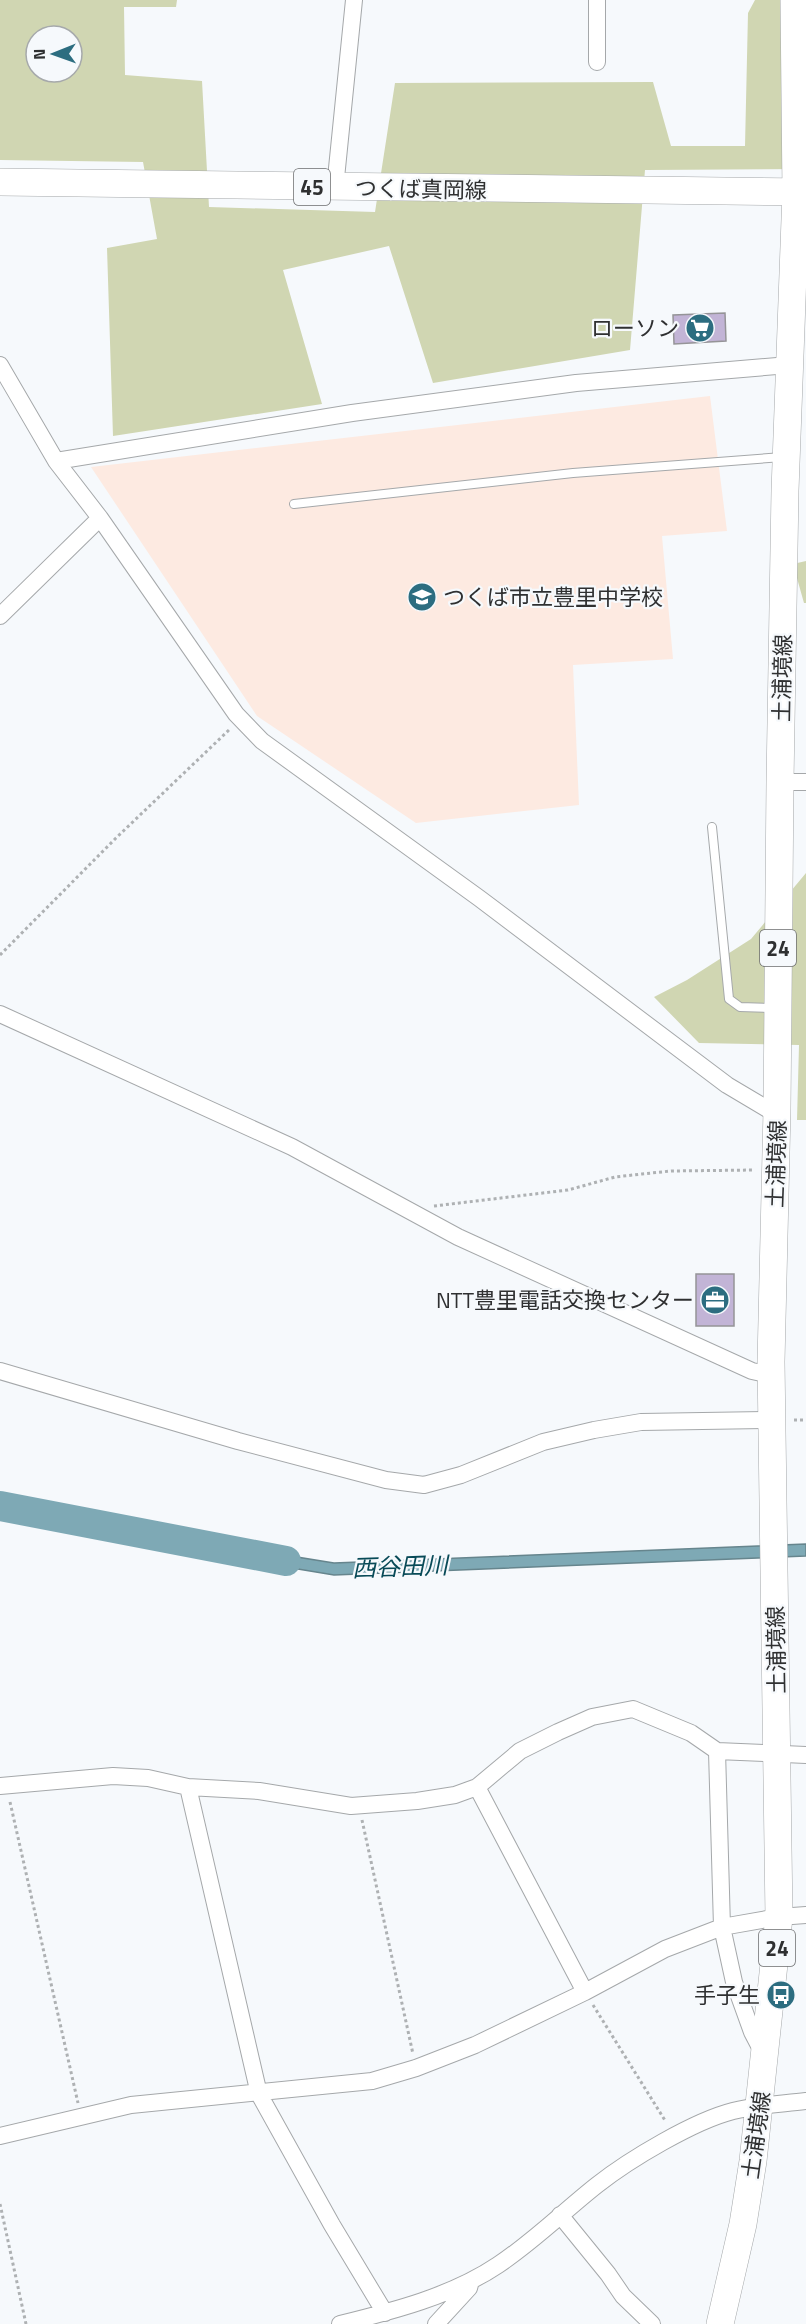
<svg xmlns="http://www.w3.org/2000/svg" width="806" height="2324" viewBox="0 0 806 2324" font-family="'Titillium Web','Noto Sans JP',sans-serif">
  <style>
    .education { fill: #fdeae1 }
    .green { fill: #d0d6b2; fill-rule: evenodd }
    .water { fill: #7ea9b5; stroke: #66858d; stroke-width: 1.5 }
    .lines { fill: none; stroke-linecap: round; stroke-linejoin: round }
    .river { stroke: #7ea9b5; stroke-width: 30 }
    .building { fill: #c2b4d6; stroke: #959497; stroke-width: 1.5 }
    .lane-casing { stroke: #a5a8aa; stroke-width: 10 }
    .street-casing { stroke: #a5a8aa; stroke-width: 18 }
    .primary-casing { stroke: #a5a8aa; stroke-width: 28 }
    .path { stroke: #aeb1b3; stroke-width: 3; stroke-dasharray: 3 3; stroke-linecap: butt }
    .lane { stroke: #fff; stroke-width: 8 }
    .street { stroke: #fff; stroke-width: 16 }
    .primary { stroke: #fff; stroke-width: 27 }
    .labels { text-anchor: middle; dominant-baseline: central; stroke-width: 4.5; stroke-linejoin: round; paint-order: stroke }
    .shield { fill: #f6f9fc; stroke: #6b6c6e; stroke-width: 1.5 }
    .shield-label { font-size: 21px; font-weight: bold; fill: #2f3031 }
    .street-label { font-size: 22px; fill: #2f3031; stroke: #f6f9fc }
    .poi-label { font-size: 22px; fill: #2f3031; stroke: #f6f9fc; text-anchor: end }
    .water-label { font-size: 24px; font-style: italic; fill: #084a57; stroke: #f6f9fc }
  </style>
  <rect width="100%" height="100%" fill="#f6f9fc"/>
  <path class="education" d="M710 396 727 531 662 536 673 659 573 665 579 805 416 823 257 716 91 467Z"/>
  <path class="green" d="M0 0H177L176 7H124L125 75 202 81 209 207 375 212 395 83 653 82 671 146H745L748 13 755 0H806V169L645 170 630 350 433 383 389 246 283 270 322 404 113 436 107 248 157 239 143 162 0 160ZM36 36H72V72H36Z
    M806 561V603H804L793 564Z
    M806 873V1120H797L799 1045 699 1043 654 997 687 980 751 939Z"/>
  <path class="water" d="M806 1544V1556L334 1575 244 1560 247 1549 334 1563Z"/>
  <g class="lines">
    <path class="river" d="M0 1506 286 1561"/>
  </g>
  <path class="building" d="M725 313 726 341 674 344 673 315Z
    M696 1274H734V1326H696Z"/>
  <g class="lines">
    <g class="lane-casing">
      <path id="lane" d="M294 504 573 473 783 457
        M712 827 729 999 740 1007 774 1008"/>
    </g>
    <g class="street-casing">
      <path id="street" d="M597 62V0
        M335 188 354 0
        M0 365 56 461 100 518 236 714 262 741 479 898 727 1085 769 1110H777
        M56 461 352 413 576 383 789 365
        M0 616 100 518
        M780 782H806
        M0 1014 292 1147 458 1237 752 1371 771 1375
        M0 1371 238 1441 386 1480 424 1485 461 1475 543 1442 594 1430 641 1422 771 1420
        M717 1751 722 1927 734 1982 752 2032 764 2055
        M0 1786 113 1776 148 1778 188 1787 259 1791 351 1806 417 1801 455 1795 477 1787 520 1751 558 1732 592 1717 633 1709 691 1733 717 1751 806 1755
        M188 1787 259 2094 332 2225 385 2313
        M477 1787 585 1992
        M0 2136 131 2105 372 2081 416 2068 475 2045 585 1992 665 1949 722 1927 779 1917 806 1915
        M560 2215 608 2274 623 2296 652 2324
        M340 2324C393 2311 452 2296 498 2265 533 2242 564 2211 597 2185 630 2159 694 2121 733 2111 757 2105 782 2104 806 2101
        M436 2324 469 2288 471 2281"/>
    </g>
    <g class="primary-casing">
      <path id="primary" d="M0 182 806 192
        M720 2324 743 2224 753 2161 779 1917 771 1362 777 1110 780 782 785 491 796 192 794 0"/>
    </g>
    <path class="path" d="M0 955 116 838 230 729
      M434 1206 568 1190 615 1177 642 1174 671 1171 754 1170
      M794 1420H806
      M10 1802 78 2103
      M362 1820 413 2054
      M593 2005 666 2122
      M0 2204 26 2324"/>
    <use href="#lane" class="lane"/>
    <use href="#street" class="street"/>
    <use href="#primary" class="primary"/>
  </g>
  <defs>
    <g id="supermarket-disc" transform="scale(1.5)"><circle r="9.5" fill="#2c6d80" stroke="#f6f9fc"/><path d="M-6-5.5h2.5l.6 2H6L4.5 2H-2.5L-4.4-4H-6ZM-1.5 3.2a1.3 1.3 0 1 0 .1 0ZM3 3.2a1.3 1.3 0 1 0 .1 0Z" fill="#fff"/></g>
    <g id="school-disc" transform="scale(1.5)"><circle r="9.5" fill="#2c6d80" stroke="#f6f9fc"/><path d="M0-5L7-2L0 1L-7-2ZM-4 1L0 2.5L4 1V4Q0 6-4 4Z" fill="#fff"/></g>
    <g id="office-disc" transform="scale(1.5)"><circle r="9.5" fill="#2c6d80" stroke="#f6f9fc"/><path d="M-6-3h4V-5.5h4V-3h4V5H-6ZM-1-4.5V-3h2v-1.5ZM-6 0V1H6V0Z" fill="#fff"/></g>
    <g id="bus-disc" transform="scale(1.5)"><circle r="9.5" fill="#2c6d80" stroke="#f6f9fc"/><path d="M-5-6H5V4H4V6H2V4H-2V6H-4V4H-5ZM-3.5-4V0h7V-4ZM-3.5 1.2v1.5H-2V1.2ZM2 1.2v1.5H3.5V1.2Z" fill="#fff"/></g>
  </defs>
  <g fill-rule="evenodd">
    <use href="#supermarket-disc" x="700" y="328"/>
    <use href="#school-disc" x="422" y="597"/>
    <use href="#office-disc" x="715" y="1300"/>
    <use href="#bus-disc" x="781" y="1995"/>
  </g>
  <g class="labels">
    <g class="shield">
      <rect x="294" y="169" width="36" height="36" rx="4.5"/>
      <rect x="760" y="930" width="36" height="36" rx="4.5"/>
      <rect x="759" y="1930" width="36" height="36" rx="4.5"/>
    </g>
    <g class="shield-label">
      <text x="312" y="187">45</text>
      <text x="778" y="948">24</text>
      <text x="777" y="1948">24</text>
    </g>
    <g class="street-label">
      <text transform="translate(421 189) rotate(1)">つくば真岡線</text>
      <text transform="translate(782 678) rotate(-89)">土浦境線</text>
      <text transform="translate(776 1164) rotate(-88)">土浦境線</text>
      <text transform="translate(776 1650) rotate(-91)">土浦境線</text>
      <text transform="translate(756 2135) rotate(-82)">土浦境線</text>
    </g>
    <g class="poi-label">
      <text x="679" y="328">ローソン</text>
      <text x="443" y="597" text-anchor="start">つくば市立豊里中学校</text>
      <text x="694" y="1300">NTT豊里電話交換センター</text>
      <text x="760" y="1995">手子生</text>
    </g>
    <g class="water-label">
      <text transform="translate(400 1566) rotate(-2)">西谷田川</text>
    </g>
  </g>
  <g transform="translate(54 54) rotate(269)"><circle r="28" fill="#f6f9fc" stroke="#a6a9ab" stroke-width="1.5"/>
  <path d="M0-4.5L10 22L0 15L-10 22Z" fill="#2c6d80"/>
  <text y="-9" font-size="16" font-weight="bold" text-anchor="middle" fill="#2f3031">N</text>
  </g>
</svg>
